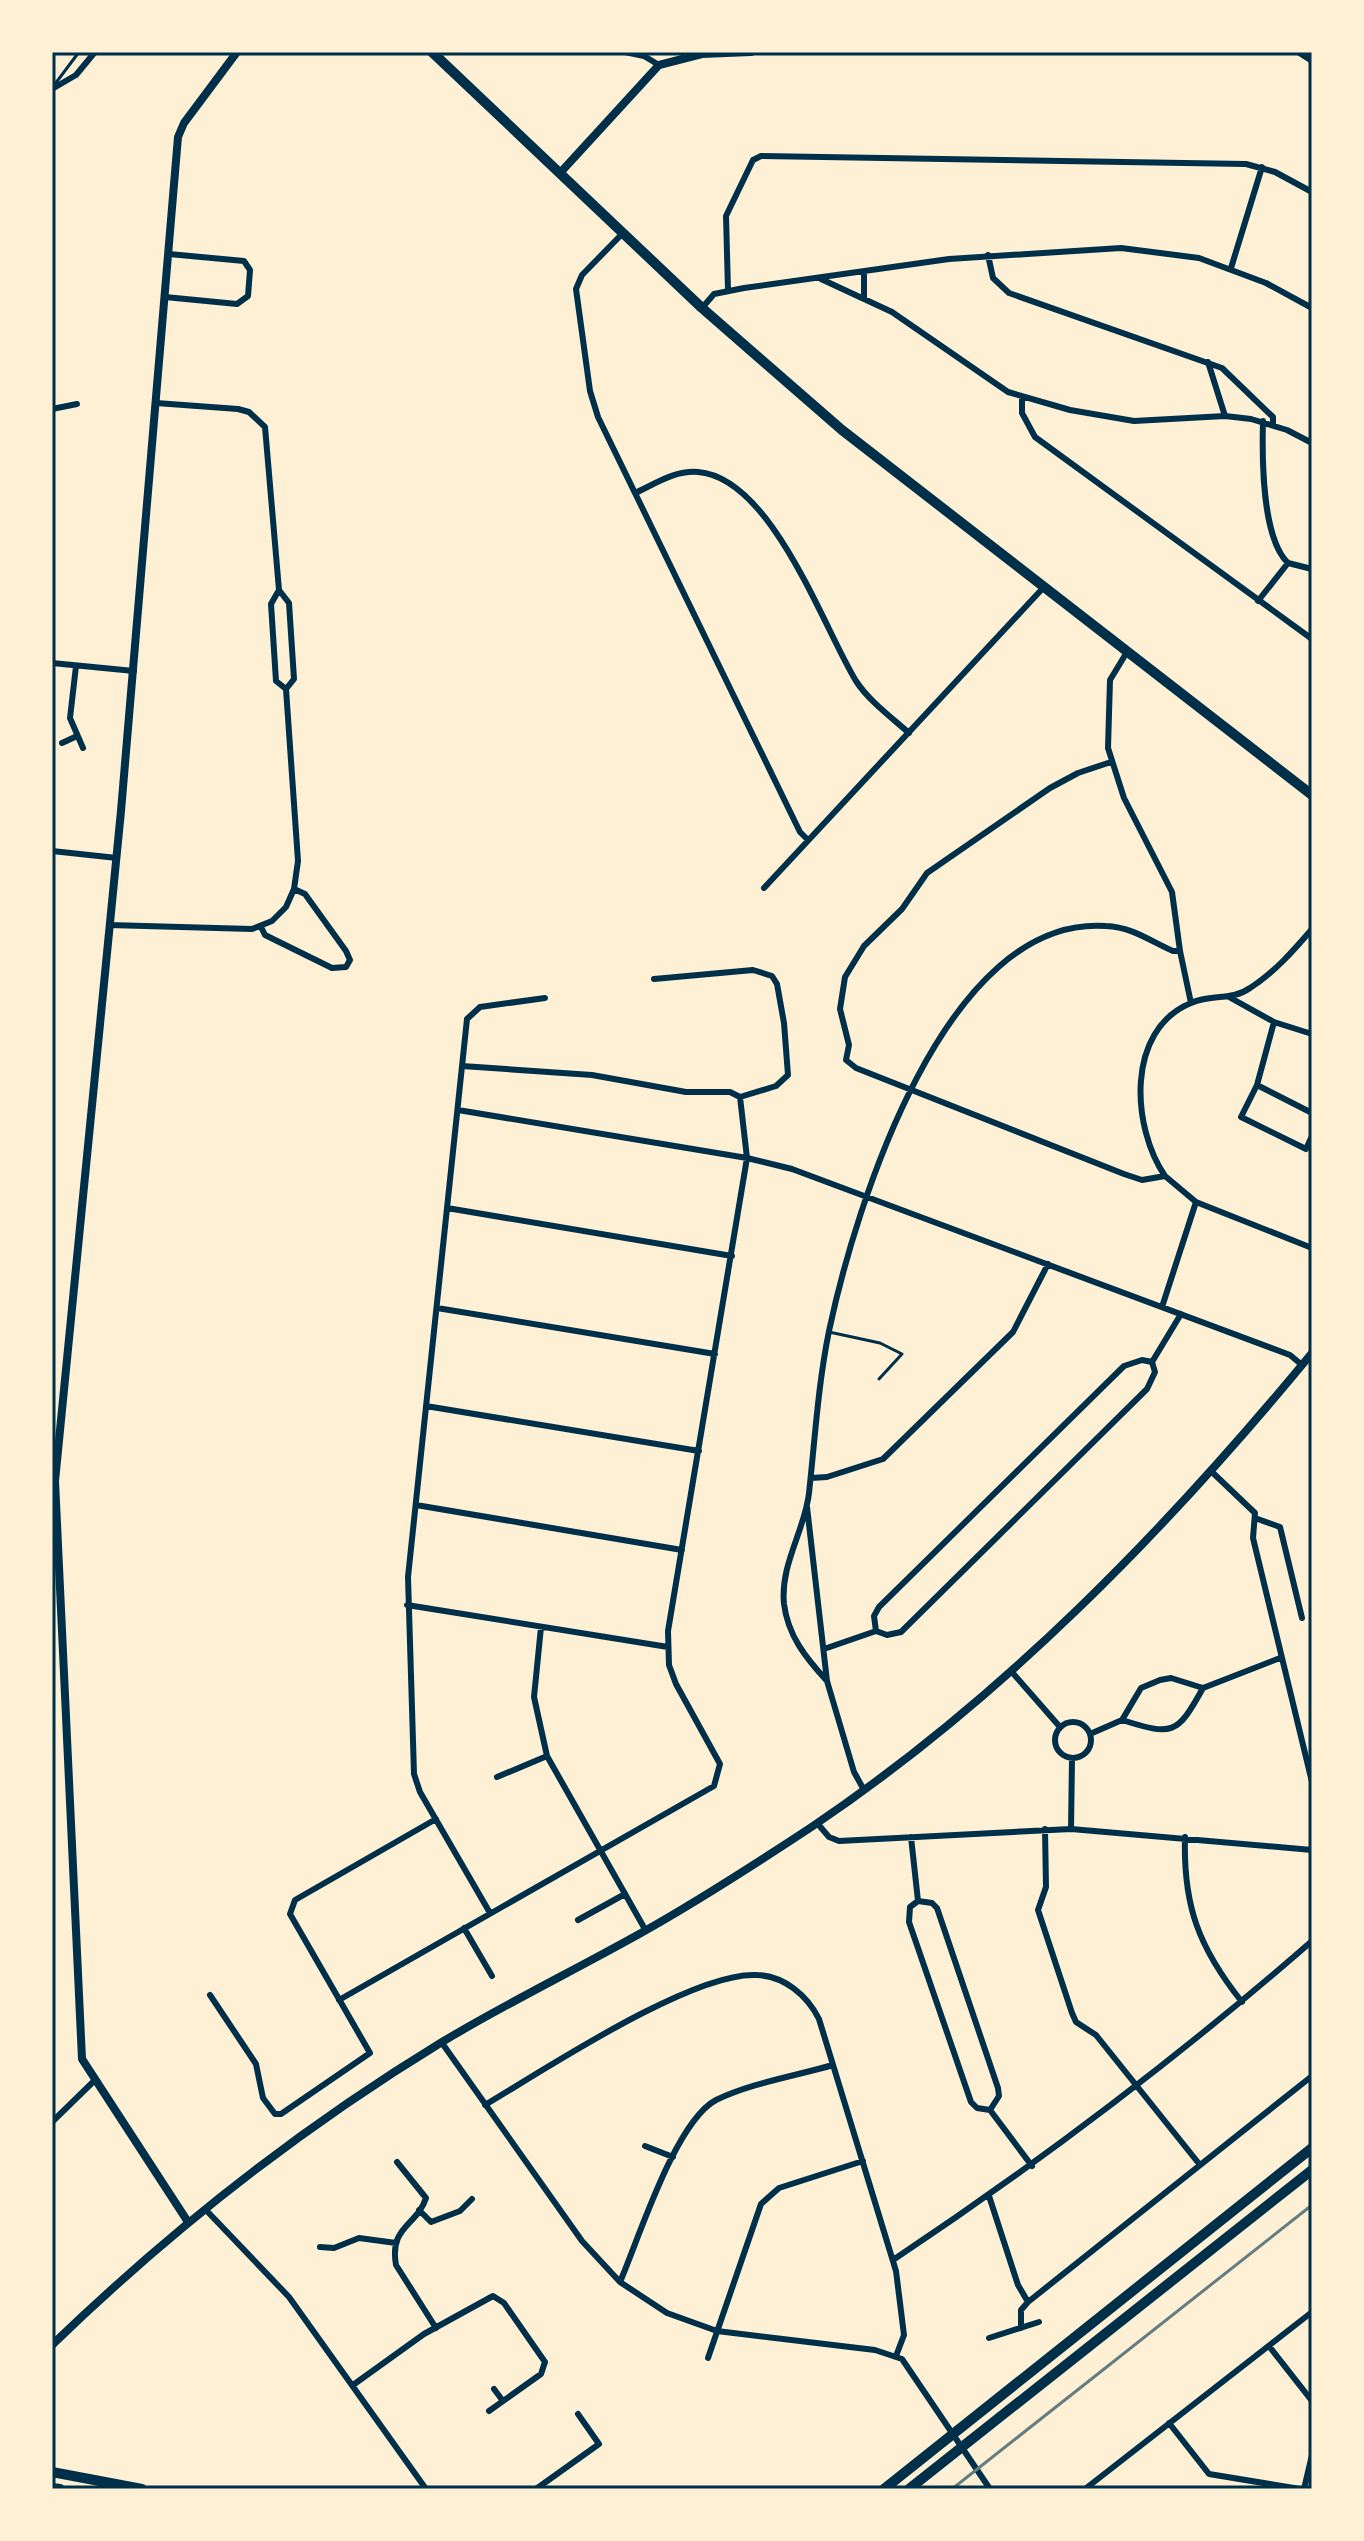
<svg xmlns="http://www.w3.org/2000/svg" width="1364" height="2541" viewBox="0 0 1364 2541" font-family="'Source Sans 3',sans-serif">
  <style>
    .lines { fill: none; stroke-linecap: round; stroke-linejoin: round }
    .service { stroke: #003049; stroke-width: 3 }
    .minor { stroke: #003049; stroke-width: 6 }
    .tertiary { stroke: #003049; stroke-width: 8 }
    .trunk { stroke: #003049; stroke-width: 10 }
    .rail { stroke: #657d81; stroke-width: 3 }
    .neatline { fill: none; stroke: #003049; stroke-width: 3 }
  </style>
  <rect width="100%" height="100%" fill="#fdf0d5"/>
  <g class="lines">
    <path class="service" d="M55 84 79 52
      M829 1332 880 1343 902 1354 879 1379"/>
    <path class="minor" d="M625 52 644 56 659 65
      M1298 52 1312 61
      M52 89 76 75 95 52
      M622 234 582 275 576 289 590 391 598 417 800 832 808 840
      M988 255 993 278 1009 293 1222 368 1273 417V424
      M1231 268 1262 167
      M864 272V298
      M821 279 892 312 1008 392 1070 410 1134 421 1225 416 1251 419 1287 430 1312 443
      M728 290 726 216 753 160 761 156 1246 164 1275 172 1312 192
      M165 297 237 304 248 296 250 270 244 261 169 254
      M702 308 714 294 744 288 949 259 1121 248 1199 258 1266 283 1312 308
      M1208 362 1225 416
      M1022 396V413L1035 437 1312 639
      M52 409 77 404
      M1263 421C1262 457 1262 538 1288 563L1312 569
      M635 493C655 484 675 470 698 472 772 478 823 627 856 681 869 701 891 717 909 733
      M279 590 271 604 276 681 286 689
      M1258 601 1288 563
      M1127 652 1110 680 1108 748 1124 798 1172 892 1180 951
      M52 663 134 671
      M76 666 70 718 83 748
      M62 743 75 737
      M1111 762 1078 773 1050 788 927 873 902 909 864 946 845 977 840 1009 849 1045 846 1060 856 1068 1124 1174 1142 1180 1165 1176 1196 1202 1312 1248
      M52 851 117 858
      M764 888 1043 588
      M109 925 252 929 272 921 286 907 294 889 298 861 286 689 294 679 289 603 279 590 265 427 249 412 238 409 156 403
      M261 927 265 935 332 968 346 967 350 960 346 951 305 894 294 889
      M654 979 753 970 772 976 777 984 784 1023 788 1075 776 1086 740 1097
      M1229 997 1274 1022 1312 1034
      M1274 1022 1257 1085 1241 1117 1306 1149 1312 1136
      M462 1066 592 1075 686 1092H730L740 1097
      M1257 1085 1312 1113
      M458 1110 747 1158 792 1169 1290 1355 1302 1365
      M1165 1176C1132 1128 1125 1030 1191 1003 1210 994 1232 1001 1250 988 1274 973 1294 950 1312 929
      M447 1208 732 1256
      M1162 1307 1196 1202
      M437 1308 715 1354
      M1142 1360 1152 1362 1155 1372 1147 1389 901 1632 887 1635 876 1631 874 1616 879 1607 1124 1366Z
      M1152 1362 1181 1314
      M426 1406 699 1451
      M1212 1472 1255 1513 1253 1538 1312 1782
      M811 1478 827 1477 883 1459 1013 1332 1048 1264
      M416 1505 682 1550
      M807 1507 827 1681 854 1772 864 1790
      M1255 1518 1280 1527 1302 1618
      M407 1605 668 1647
      M541 1627 534 1697 547 1756 646 1931
      M824 1649 876 1631
      M1011 1671 1060 1727
      M827 1681C806 1658 788 1636 784 1604 780 1564 805 1530 809 1493 815 1439 818 1385 829 1331 855 1208 945 914 1106 926 1132 927 1150 941 1173 951H1180L1191 1003
      M1122 1720C1173 1736 1177 1735 1203 1688
      M1055 1740a18 18 0 1 1 36 0a18 18 0 1 1-36 0Z
      M1090 1734 1122 1720 1141 1688 1160 1680 1171 1678 1203 1688 1280 1658
      M497 1777 547 1756
      M817 1823 829 1837 839 1841 1071 1829 1312 1850
      M1045 1829 1046 1887 1038 1910 1072 2013 1076 2022 1096 2035 1200 2165
      M1071 1829 1072 1759
      M911 1837 918 1901
      M1185 1837C1183 1906 1199 1948 1242 2002
      M918 1901 910 1907 909 1922 971 2102 977 2108 990 2110 1032 2166
      M918 1901 932 1903 937 1908 998 2088 999 2096 990 2110
      M490 1913 420 1792 414 1774 408 1577 467 1019 480 1007 545 998
      M578 1920 625 1894
      M464 1928 492 1976
      M210 1995 256 2064 263 2098 275 2114H281L370 2053 290 1914 295 1900 436 1819
      M339 2000 714 1786 720 1764 676 1684 669 1665 668 1631 747 1158 740 1097
      M442 2043 582 2241 620 2282 667 2313 717 2331 875 2350 902 2359 990 2489
      M485 2105C544 2070 693 1971 757 1975 784 1976 807 1995 819 2019L896 2271 904 2335 896 2356
      M52 2122 94 2081
      M645 2146 673 2157
      M397 2162 426 2198C417 2226 389 2226 396 2265L436 2328
      M989 2196 1018 2285 1028 2302
      M205 2209 289 2297 426 2489
      M419 2210 431 2222 460 2211 472 2199
      M320 2247 334 2248 359 2238 396 2243
      M893 2260C1040 2162 1179 2057 1312 1941
      M620 2282C639 2238 675 2122 716 2100 751 2083 795 2076 833 2065
      M1021 2328V2310L1028 2302 1312 2076
      M989 2338 1039 2322
      M1269 2346 1312 2401
      M708 2358 761 2204 779 2188 863 2161
      M353 2385 424 2334 493 2296 504 2303 545 2362 541 2374 489 2411
      M494 2389 503 2401
      M1169 2423 1209 2474 1300 2489
      M536 2489 599 2444 578 2414
      M1085 2489 1312 2312
      M1304 2489 1312 2455"/>
    <path class="tertiary" d="M560 173 659 65 702 54 751 52
      M188 2222 82 2059 55 1481 121 811 178 137 184 123 237 52
      M52 2345C171 2230 301 2128 442 2042 507 2003 575 1970 641 1933 700 1900 757 1863 813 1826 1004 1697 1166 1530 1312 1353"/>
    <path class="trunk" d="M432 52 702 308 842 430 1312 795
      M52 2472 142 2489
      M52 2488 60 2489
      M884 2489 1312 2148
      M909 2489 1312 2170"/>
    <path class="rail" d="M952 2489 1312 2205"/>
  </g>
  <rect width="1364" height="2541" fill="none" stroke="#fdf0d5" stroke-width="108"/>
  <rect x="54" y="54" width="1256" height="2433" class="neatline"/>
</svg>
